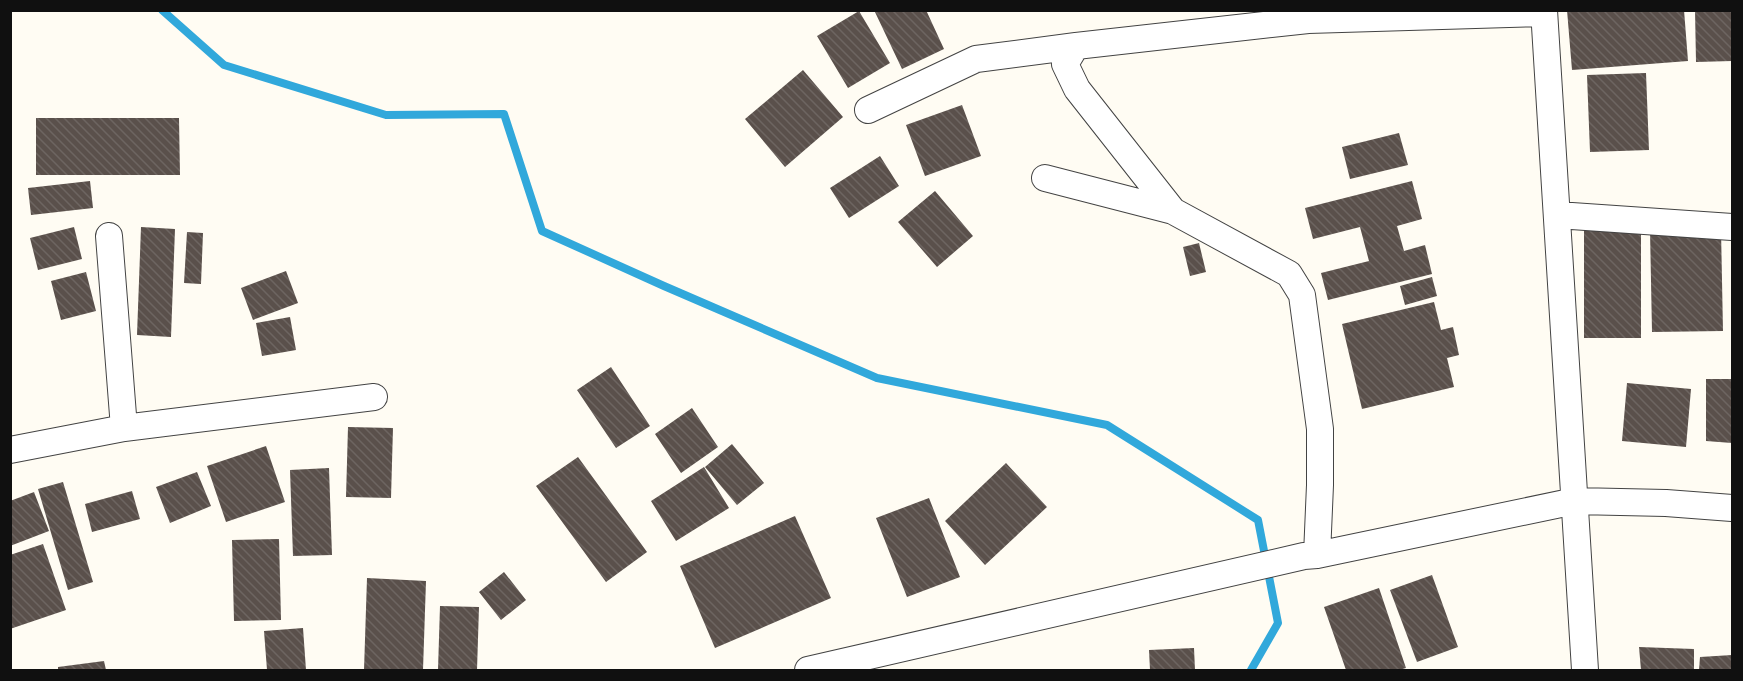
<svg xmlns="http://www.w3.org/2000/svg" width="1743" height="681" viewBox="0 0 1743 681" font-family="'PT Serif',serif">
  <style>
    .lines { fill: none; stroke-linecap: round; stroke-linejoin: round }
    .stream { stroke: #31a8db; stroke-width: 8 }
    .building { fill: url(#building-back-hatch) }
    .minor-casing { stroke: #434343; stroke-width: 28 }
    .minor { stroke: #fff; stroke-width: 26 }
  </style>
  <defs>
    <pattern id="building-back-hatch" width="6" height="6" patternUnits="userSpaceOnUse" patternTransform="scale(1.5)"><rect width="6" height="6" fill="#5a504b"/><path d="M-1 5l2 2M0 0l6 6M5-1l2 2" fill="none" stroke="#6d6561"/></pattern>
  </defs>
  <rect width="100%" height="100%" fill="#fffcf3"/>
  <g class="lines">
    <path class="stream" d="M162 10 224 65 386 115 504 114 542 231 664 286 877 378 1107 425 1258 520 1278 623 1251 670"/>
  </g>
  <path class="building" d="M874 10H926L944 49 902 69Z
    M1567 10H1684L1688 61 1572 70Z
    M1695 10H1732V61L1696 62Z
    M859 11 890 63 848 88 817 36Z
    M803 70 843 117 785 167 745 119Z
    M1646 73 1649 150 1590 152 1587 75Z
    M962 105 981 156 925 176 906 125Z
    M36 118H179L180 175H36Z
    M1399 133 1408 165 1350 179 1342 147Z
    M880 156 899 186 849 218 830 188Z
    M90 181 93 208 31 215 28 188Z
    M1412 181 1422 219 1397 226 1404 251 1425 245 1432 274 1328 300 1321 273 1369 261 1360 227 1313 239 1305 208Z
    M935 191 973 236 937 267 898 222Z
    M1584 225 1641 226V338H1584Z
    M74 227 82 259 38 270 30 238Z
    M141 227 175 229 171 337 137 335Z
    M1721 229 1723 331 1652 332 1650 230Z
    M187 232 203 233 201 284 184 283Z
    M1199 243 1206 272 1190 276 1183 247Z
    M286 271 298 303 253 320 241 288Z
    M86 272 96 311 61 320 51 281Z
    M1432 277 1437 296 1405 305 1400 286Z
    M1434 302 1441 330 1453 327 1459 355 1447 358 1454 387 1362 409 1342 324Z
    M290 317 296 350 262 356 256 323Z
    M611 367 650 426 616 448 577 390Z
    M1706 379H1732V443L1706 441Z
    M1627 383 1691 389 1686 447 1622 441Z
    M692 408 718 447 681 473 655 434Z
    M348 427 393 428 391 498 346 497Z
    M732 444 764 483 737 505 705 467Z
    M266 446 285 502 226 522 207 466Z
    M578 457 647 552 606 582 536 486Z
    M1006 463 1047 507 985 565 945 521Z
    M704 467 729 508 676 541 651 501Z
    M329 468 332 555 293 556 290 470Z
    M197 472 211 506 170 523 156 487Z
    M63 482 93 582 68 590 38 489Z
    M132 491 140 519 92 532 85 504Z
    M34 492 49 531 10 546V501Z
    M929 498 960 577 907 597 876 518Z
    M795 516 831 598 715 648 680 566Z
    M279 539 281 620 234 621 232 540Z
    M43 544 66 610 10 629V555Z
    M504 572 526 600 501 620 479 592Z
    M1432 575 1458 647 1417 662 1390 590Z
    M367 578 426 581 423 670H364Z
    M1379 588 1406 668 1399 670H1346L1324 607Z
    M440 606 479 607 477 670H438Z
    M303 628 306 670H267L264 631Z
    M1639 647 1694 649V670H1641Z
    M1194 648 1195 670H1150L1149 650Z
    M1732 655V670H1699L1700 657Z
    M104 661 106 670H58V667Z"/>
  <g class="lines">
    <g class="minor-casing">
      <path id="minor" d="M1544 10 1585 670
        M868 110 976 59 1076 46
        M1045 178 1173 211 1289 274 1302 295 1320 429V485L1317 555
        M1173 211 1077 89 1065 64 1076 46 1308 20 1544 13
        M1557 215 1732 227
        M109 236 124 428
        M10 450 124 428 374 397
        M808 670 1304 556 1317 555 1575 501 1666 503 1732 508"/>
    </g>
    <use href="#minor" class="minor"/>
  </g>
  <rect width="1743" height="681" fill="none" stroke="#101010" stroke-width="24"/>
</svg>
